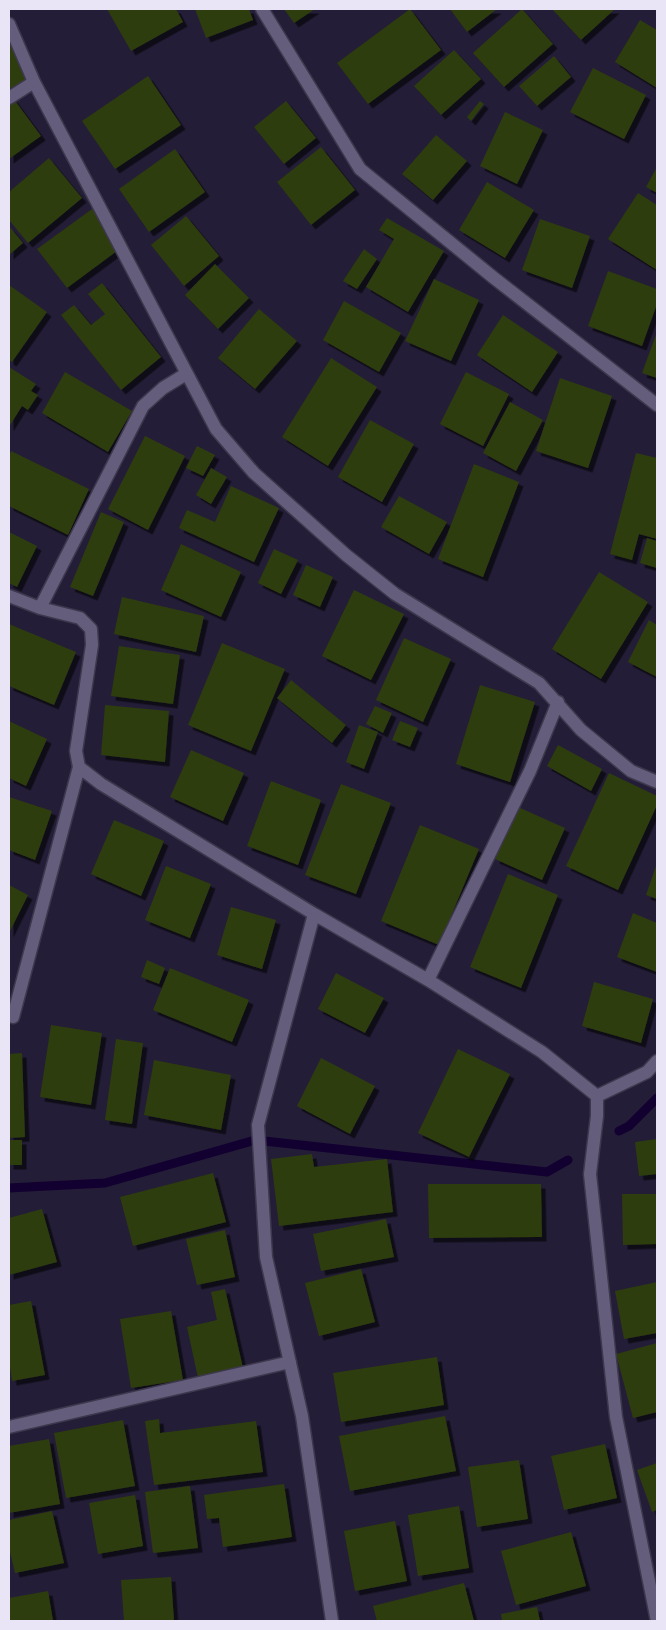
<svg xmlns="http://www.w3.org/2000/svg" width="666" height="1630" viewBox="0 0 666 1630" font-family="Lato,sans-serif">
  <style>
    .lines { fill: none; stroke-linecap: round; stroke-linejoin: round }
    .stream { stroke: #120030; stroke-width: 9 }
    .building { fill: #2d3c10; filter: url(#shadow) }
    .street-casing { stroke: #3d384d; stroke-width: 15 }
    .street { stroke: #645e7c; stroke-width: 12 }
  </style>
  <defs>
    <filter id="shadow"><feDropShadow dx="4.5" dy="4.5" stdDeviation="0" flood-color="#0009"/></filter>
  </defs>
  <rect width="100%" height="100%" fill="#241d37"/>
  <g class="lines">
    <path class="stream" d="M619 1131 629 1126 657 1098
      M9 1188 105 1183 255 1140 547 1172 568 1160"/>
  </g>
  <path class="building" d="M107 9H176L183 22 131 51Z
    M195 9H249L253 20 206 38Z
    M284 9H315L294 23Z
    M410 9 441 50 368 104 337 63Z
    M450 9H497L467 32Z
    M522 9 553 44 504 87 473 53Z
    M552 9H615L581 40Z
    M640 20 657 30V88L615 62Z
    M9 40 29 79 9 89Z
    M454 50 481 79 441 115 414 86Z
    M554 56 571 77 537 106 519 86Z
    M593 68 646 95 624 139 570 112Z
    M148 76 181 125 115 169 82 121Z
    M13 98 41 136 9 159V101Z
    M286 101 316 138 284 164 254 127Z
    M480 101 484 104 471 121 467 117Z
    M505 112 543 130 517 184 480 166Z
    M436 135 467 161 433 200 402 174Z
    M321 147 355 190 311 225 277 182Z
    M175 149 205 192 149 232 119 189Z
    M49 158 82 198 28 243 9 220V192Z
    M657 167V193L646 187Z
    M487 182 534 210 505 258 459 230Z
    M638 193 657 205V270L608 239Z
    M92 209 121 248 67 288 37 249Z
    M186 216 219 256 184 286 151 245Z
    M387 218 444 251 408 312 366 287 394 239 379 230Z
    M540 219 590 236 572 288 522 270Z
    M9 226 23 243 9 255Z
    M364 249 377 259 357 289 343 281Z
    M215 264 249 298 218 329 185 295Z
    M608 271 657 289V304L642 346 588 326Z
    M434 279 479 300 451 361 405 341Z
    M102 283 161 357 121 390 61 315 74 305 91 325 105 314 88 294Z
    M9 285 47 312 12 362 9 360Z
    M344 301 401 333 379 372 323 340Z
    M259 309 297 341 255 389 218 358Z
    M503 315 558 352 532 392 477 355Z
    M657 332V378L642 373Z
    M331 358 377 387 328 466 282 437Z
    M9 367 36 384 31 391 38 395 28 410 22 406 9 427Z
    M65 372 132 411 108 452 42 413Z
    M466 372 509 394 483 446 440 424Z
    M560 378 612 396 588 468 536 451Z
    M510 402 543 420 516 471 483 453Z
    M370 420 414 444 382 502 338 477Z
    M145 436 185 456 148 530 108 509Z
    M197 446 215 455 203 476 186 468Z
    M11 451 89 489 68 535 9 506V456Z
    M636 453 657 458V539L639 534 632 560 610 554Z
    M474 464 519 482 483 577 438 559Z
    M211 468 227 477 211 504 196 495Z
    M231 486 279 508 254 562 179 528 187 510 215 522Z
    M399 496 447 522 429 554 381 527Z
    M101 512 124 522 93 596 70 587Z
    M9 532 37 546 17 587 9 583Z
    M647 538 657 541V568L640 563Z
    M181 544 241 572 221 617 161 590Z
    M274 549 298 560 281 594 258 583Z
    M306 565 333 577 320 607 293 595Z
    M599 572 648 602 601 679 552 649Z
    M354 590 404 614 371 680 322 656Z
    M122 597 204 616 196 652 114 634Z
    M649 620 657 625V677L628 662Z
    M9 624 76 652 54 705 9 686Z
    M404 638 451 659 423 722 376 700Z
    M222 643 285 669 251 751 188 725Z
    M119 646 180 655 173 704 111 696Z
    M291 680 346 725 332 743 277 698Z
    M480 685 535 702 510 782 456 764Z
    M105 705 169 711 165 762 101 755Z
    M375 706 392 713 383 733 366 724Z
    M9 721 47 739 26 786 9 778Z
    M400 721 418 728 410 747 392 740Z
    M359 725 378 732 364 769 346 762Z
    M558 745 602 769 591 791 547 766Z
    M191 750 244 773 223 821 170 797Z
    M609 773 657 796V805L618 890 566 866Z
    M271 781 321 800 298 865 247 846Z
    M341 784 391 803 356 894 305 875Z
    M9 797 52 811 35 860 9 850Z
    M518 807 565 828 542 880 495 859Z
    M114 820 164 841 141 896 91 874Z
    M420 825 479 849 439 945 381 921Z
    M657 863V899L646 895Z
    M166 866 211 884 190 938 145 920Z
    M508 874 558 895 521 988 470 967Z
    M9 885 28 895 9 933Z
    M231 907 276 920 262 969 217 955Z
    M633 913 657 923V972L617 957Z
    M147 960 165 968 159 984 141 977Z
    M170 968 249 1000 232 1042 153 1010Z
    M336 973 384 998 365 1033 318 1009Z
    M594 982 653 999 641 1043 582 1026Z
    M51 1025 102 1033 91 1105 40 1097Z
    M116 1039 143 1043 132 1124 105 1120Z
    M458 1049 510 1074 469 1157 418 1133Z
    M22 1053 25 1137 9 1138V1054Z
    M321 1058 375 1086 350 1134 297 1106Z
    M154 1060 231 1075 221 1130 144 1115Z
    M657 1139V1174L639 1176 635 1142Z
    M9 1140H22V1165H9Z
    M312 1154 314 1167 387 1159 393 1212 279 1226 271 1159Z
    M213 1173 226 1222 133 1246 120 1197Z
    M428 1184H541L542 1237 429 1238Z
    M622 1194H657V1244L623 1245Z
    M42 1209 57 1262 9 1275V1218Z
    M386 1219 394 1257 321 1271 313 1234Z
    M225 1230 235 1277 197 1285 186 1239Z
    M361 1269 375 1322 319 1336 305 1283Z
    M657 1282V1333L624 1339 615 1291Z
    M225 1289 243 1368 198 1378 187 1327 217 1320 211 1292Z
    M31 1301 45 1375 12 1381 9 1361V1305Z
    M171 1311 183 1380 131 1388 120 1319Z
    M657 1343V1412L633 1418 616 1354Z
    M437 1357 444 1405 341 1422 333 1373Z
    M445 1416 456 1471 350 1491 339 1436Z
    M159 1419 160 1433 256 1421 263 1472 154 1485 145 1421Z
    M123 1420 135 1486 66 1498 54 1433Z
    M49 1439 60 1504 9 1513V1446Z
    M605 1444 617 1498 564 1510 551 1456Z
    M519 1460 528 1519 477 1527 468 1467Z
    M657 1463V1510L652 1512 637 1470Z
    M284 1484 292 1537 223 1547 219 1518 207 1519 204 1495Z
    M190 1486 198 1548 153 1553 145 1492Z
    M135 1495 143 1546 98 1554 89 1503Z
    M459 1506 469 1568 418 1576 408 1515Z
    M52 1511 64 1563 15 1573 9 1548V1520Z
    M395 1521 407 1581 355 1591 344 1531Z
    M571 1532 586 1586 516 1605 501 1551Z
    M171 1577 174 1621H124L121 1580Z
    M464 1583 474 1621H377L373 1606Z
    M48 1591 53 1621H9V1598Z
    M537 1607 540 1621H502L501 1614Z"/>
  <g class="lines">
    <g class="street-casing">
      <path id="street" d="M262 9 360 169 494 278 657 405
        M9 24 34 82 216 429 254 473 346 555 395 594 539 683 581 730 631 771 657 782
        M9 98 34 82
        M9 596 40 608 80 618 91 629 92 645 76 751 79 767 13 1017
        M40 608 143 406 163 388 186 374
        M79 767 101 784 314 914 428 980 542 1052 597 1096V1116L590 1174 616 1417 657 1621
        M314 914 258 1125 266 1257 302 1416 332 1621
        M428 980 530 771 558 702
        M597 1096 647 1072 657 1061
        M9 1427 290 1362"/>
    </g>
    <use href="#street" class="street"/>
  </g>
  <rect width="666" height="1630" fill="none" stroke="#e9e5f7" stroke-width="20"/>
</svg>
